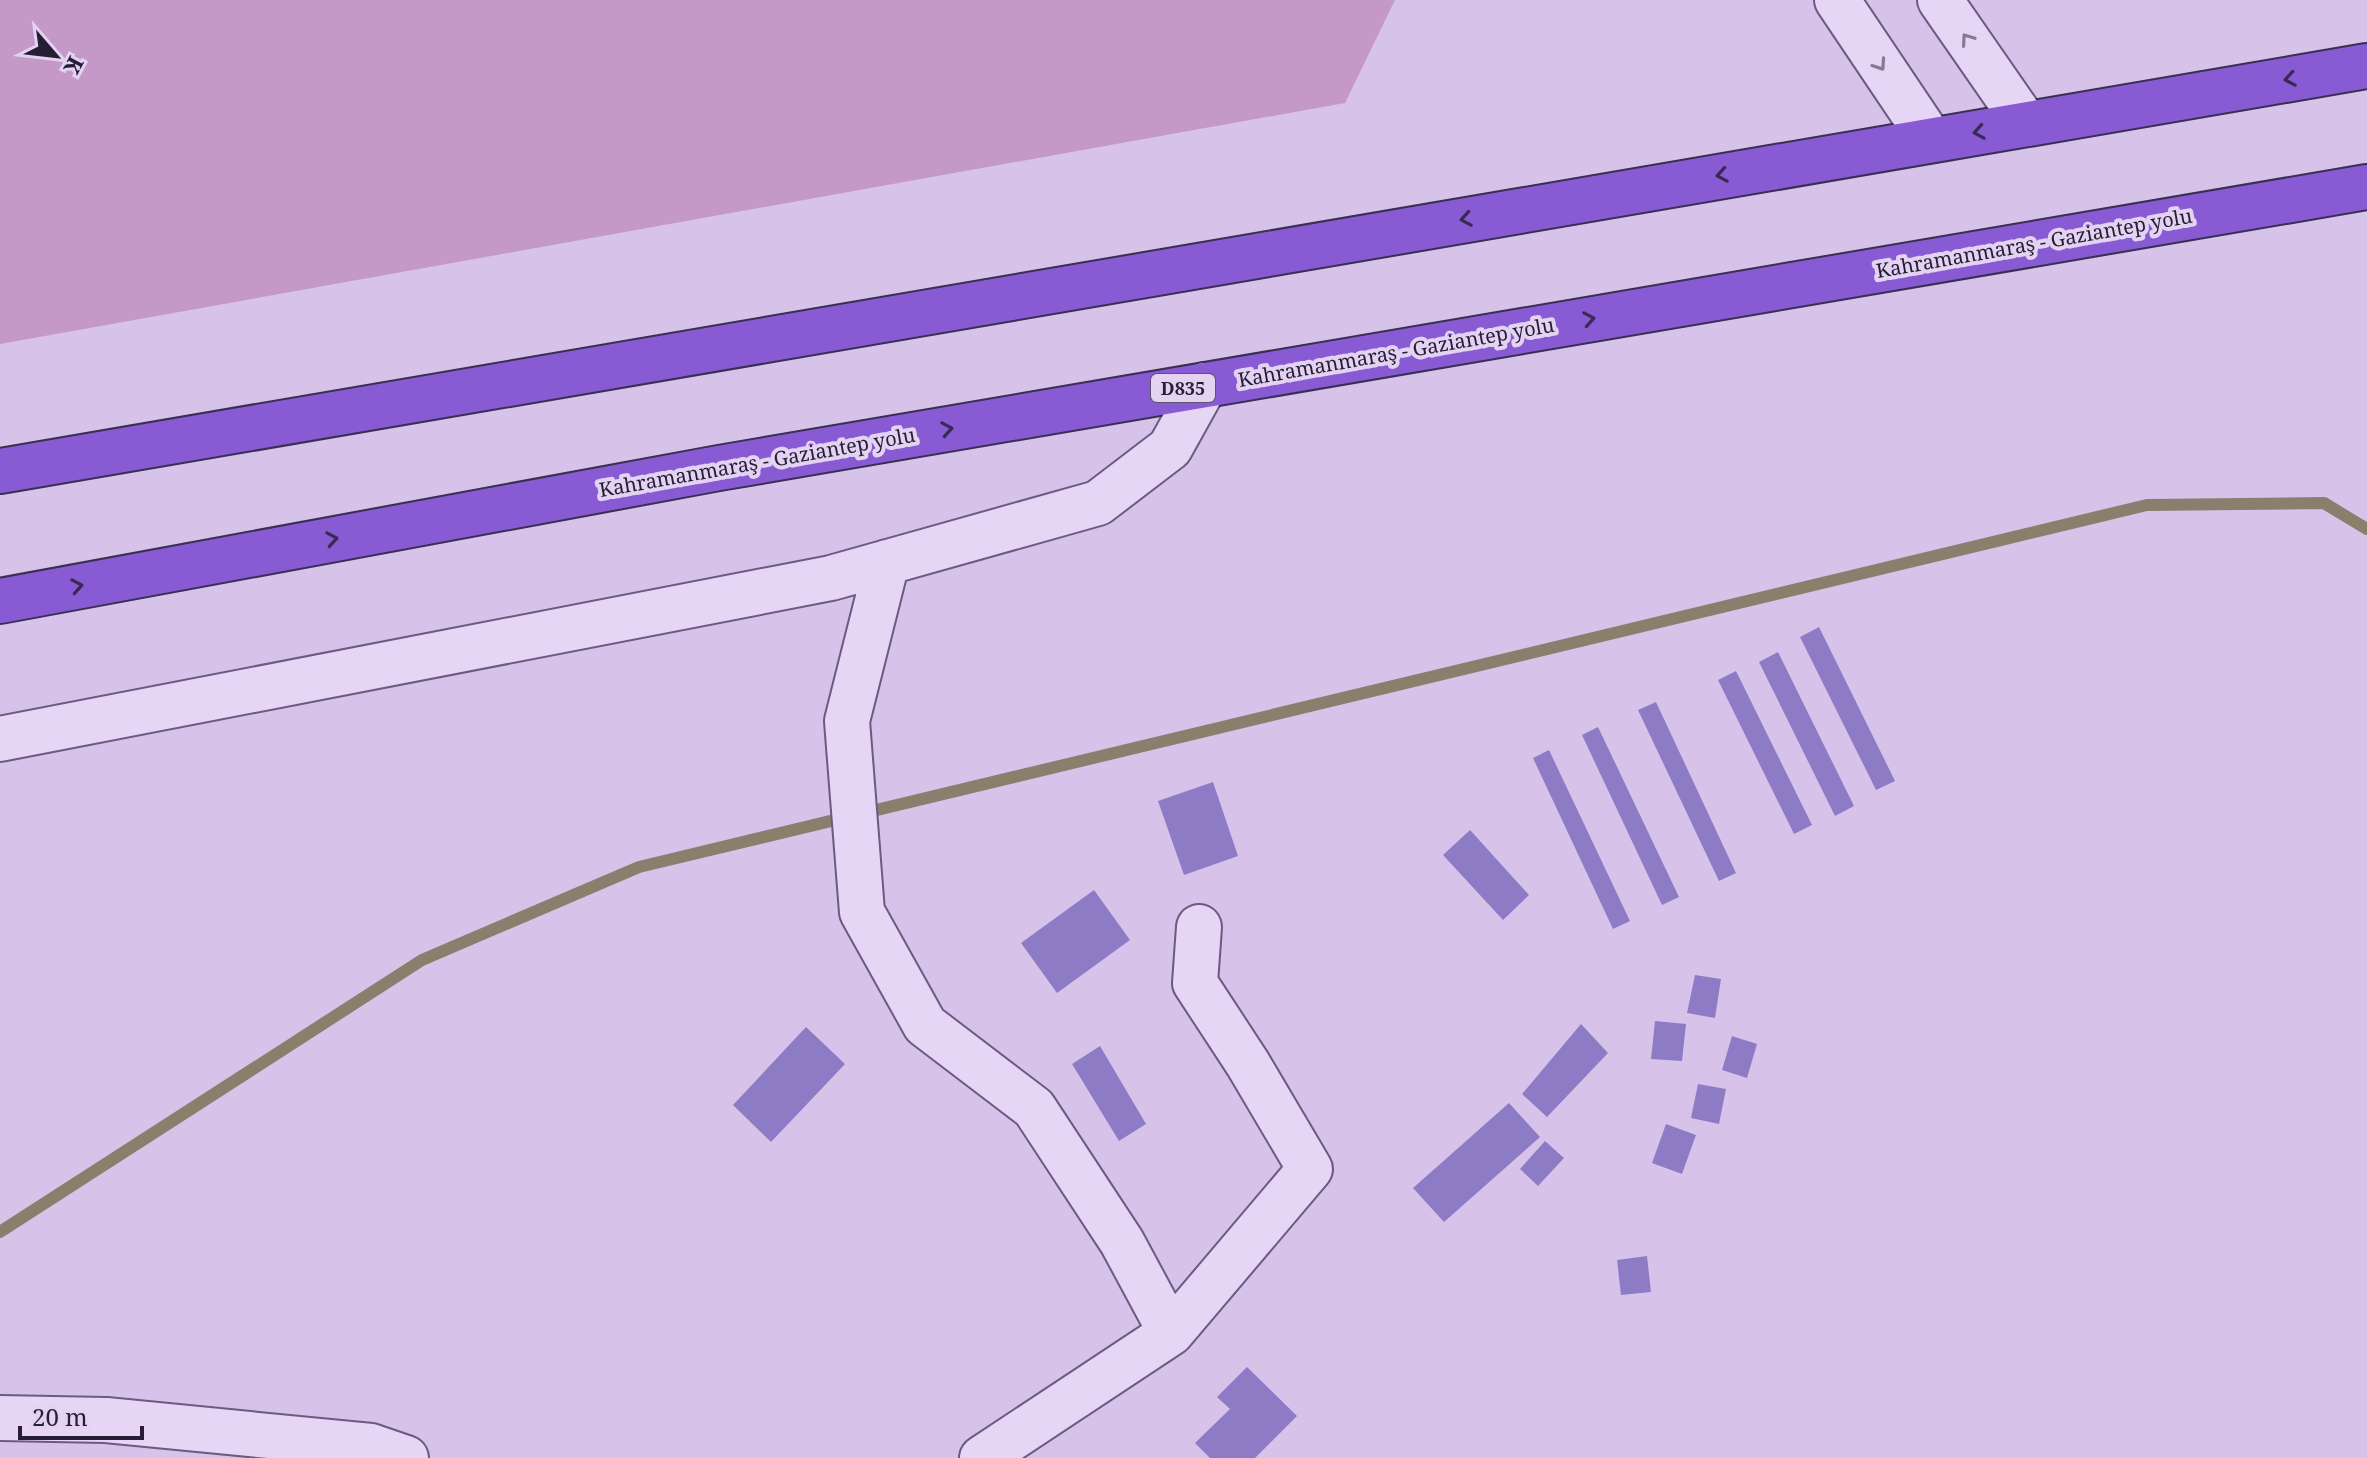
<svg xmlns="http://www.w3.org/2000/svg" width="2367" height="1458" viewBox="0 0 2367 1458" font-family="'Noto Serif',serif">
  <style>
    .green { fill: #c498c7 }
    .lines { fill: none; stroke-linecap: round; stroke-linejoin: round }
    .stream { stroke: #8a7e6d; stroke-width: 12 }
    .building { fill: #8d7cc5 }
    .minor-casing { stroke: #695b82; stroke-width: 48 }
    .highway-casing { stroke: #392f50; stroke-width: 48 }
    .minor { stroke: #e6d5f5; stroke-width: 44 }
    .highway { stroke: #885ad3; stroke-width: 44 }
    .oneway { stroke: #867a94 }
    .oneway2 { stroke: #392a54 }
    .labels { text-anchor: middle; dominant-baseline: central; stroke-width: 8; stroke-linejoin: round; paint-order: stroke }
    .shield { fill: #e3d2f2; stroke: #5e546d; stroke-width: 2 }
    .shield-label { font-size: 18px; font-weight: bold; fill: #251e34 }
    .street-label { font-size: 20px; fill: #251e34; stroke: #e3d2f2 }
  </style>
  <rect width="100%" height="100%" fill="#d7c3ea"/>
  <path class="green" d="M0 0H1395L1345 103 0 344Z"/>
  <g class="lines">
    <path class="stream" d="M0 1232 422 960 639 867 2147 505 2324 503 2367 529"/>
  </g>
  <path class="building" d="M1819 627 1895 781 1876 790 1800 637Z
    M1778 652 1854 806 1835 816 1759 662Z
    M1736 671 1812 825 1794 834 1718 680Z
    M1656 702 1736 873 1719 881 1638 710Z
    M1598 727 1679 897 1662 905 1582 735Z
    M1549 750 1630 921 1613 929 1533 758Z
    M1213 782 1238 856 1184 875 1158 801Z
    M1470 830 1529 895 1503 920 1443 855Z
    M1094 890 1130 940 1057 993 1021 943Z
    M1695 975 1721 979 1715 1018 1687 1013Z
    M1655 1021 1686 1024 1682 1061 1651 1059Z
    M1581 1024 1608 1053 1547 1117 1522 1094Z
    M806 1027 845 1064 771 1142 733 1105Z
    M1732 1036 1757 1044 1747 1078 1722 1070Z
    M1100 1046 1146 1124 1119 1141 1072 1064Z
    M1698 1084 1726 1089 1719 1124 1691 1118Z
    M1509 1103 1540 1137 1444 1222 1413 1188Z
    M1666 1124 1696 1135 1682 1174 1652 1163Z
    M1545 1141 1564 1158 1538 1186 1520 1169Z
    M1647 1256 1651 1292 1621 1295 1617 1260Z
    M1247 1367 1297 1416 1255 1458H1210L1195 1443 1230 1409 1217 1397Z"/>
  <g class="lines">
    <g class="minor-casing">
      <path id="minor" d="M1837 0 1931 140
        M1940 0 2026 124
        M887 562 847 721 862 912 925 1025 1034 1108 1122 1242 1171 1333 982 1458
        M0 739 831 578 1098 503 1170 448 1205 385
        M1171 1333 1310 1169 1248 1064 1195 983 1199 927
        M0 1418 106 1420 371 1446 406 1458"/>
    </g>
    <g class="highway-casing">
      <path id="highway" d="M0 471 2367 66
        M0 601 719 468 2367 187"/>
    </g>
    <use href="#minor" class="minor"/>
    <use href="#highway" class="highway"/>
  </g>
  <defs><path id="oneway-chevron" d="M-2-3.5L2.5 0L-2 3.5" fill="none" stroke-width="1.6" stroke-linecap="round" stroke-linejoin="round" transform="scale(2)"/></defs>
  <g class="oneway">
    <use href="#oneway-chevron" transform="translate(1967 39) rotate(-125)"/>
    <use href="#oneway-chevron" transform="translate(1880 65) rotate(56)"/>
  </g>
  <g class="oneway2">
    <use href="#oneway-chevron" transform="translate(2290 79) rotate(170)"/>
    <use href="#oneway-chevron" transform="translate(1979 132) rotate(170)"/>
    <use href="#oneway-chevron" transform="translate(1722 175) rotate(170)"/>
    <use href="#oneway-chevron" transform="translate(1466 219) rotate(170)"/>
    <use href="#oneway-chevron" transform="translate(1589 319) rotate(-10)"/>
    <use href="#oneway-chevron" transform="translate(947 429) rotate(-10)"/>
    <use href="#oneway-chevron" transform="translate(332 539) rotate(-10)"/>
    <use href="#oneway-chevron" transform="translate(77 586) rotate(-10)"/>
  </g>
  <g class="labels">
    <rect class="shield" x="1151" y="374" width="64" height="28" rx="6"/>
    <g class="shield-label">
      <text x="1183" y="388">D835</text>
    </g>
    <g class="street-label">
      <text transform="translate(2034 243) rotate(-10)">Kahramanmaraş - Gaziantep yolu</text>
      <text transform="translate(1396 352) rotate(-10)">Kahramanmaraş - Gaziantep yolu</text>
      <text transform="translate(757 462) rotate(-10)">Kahramanmaraş - Gaziantep yolu</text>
    </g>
  </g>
  <g transform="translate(56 56) rotate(118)" stroke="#e3d2f2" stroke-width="6" paint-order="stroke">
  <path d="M0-6L14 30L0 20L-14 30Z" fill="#251e34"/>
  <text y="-12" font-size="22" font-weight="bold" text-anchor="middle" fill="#251e34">K</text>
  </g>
  <path d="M20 1426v12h122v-12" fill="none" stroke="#251e34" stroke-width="4"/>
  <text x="32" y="1426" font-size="24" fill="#251e34" stroke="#e3d2f2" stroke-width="6" paint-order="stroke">20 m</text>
</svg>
